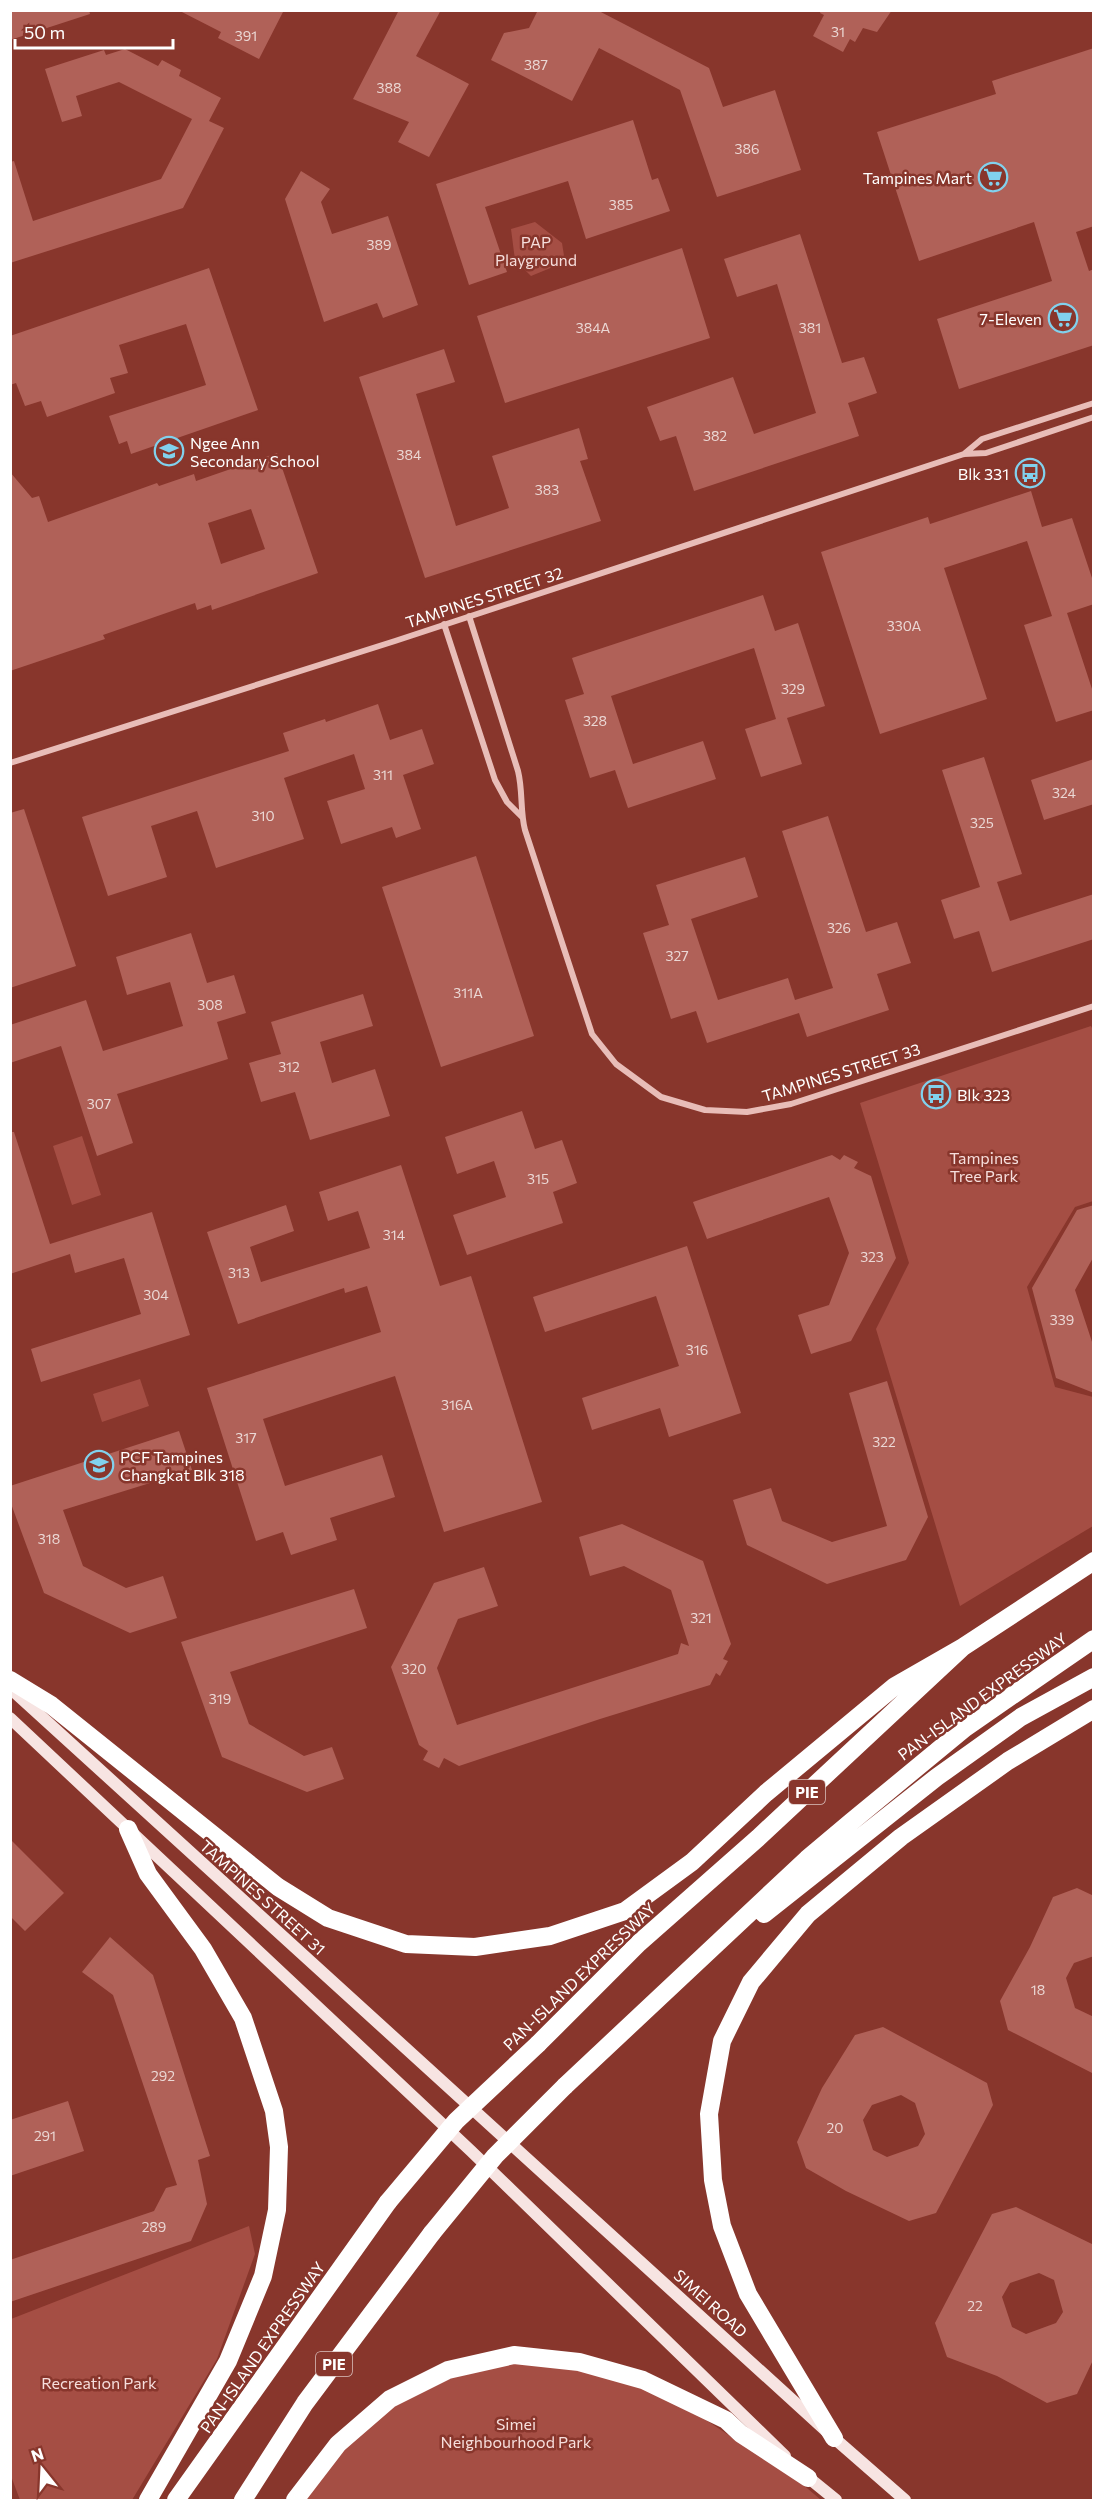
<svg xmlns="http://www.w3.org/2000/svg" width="1104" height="2511" viewBox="0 0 1104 2511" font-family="Commissioner,sans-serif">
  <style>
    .green { fill: #a54e44 }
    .building { fill: #b06158; fill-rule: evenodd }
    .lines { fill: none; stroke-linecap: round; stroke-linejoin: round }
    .street { stroke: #e8bdb8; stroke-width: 6 }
    .secondary { stroke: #f7e4e2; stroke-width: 12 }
    .highway { stroke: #fff; stroke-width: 18 }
    .highway-bridge { stroke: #fff; stroke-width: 18 }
    .labels { text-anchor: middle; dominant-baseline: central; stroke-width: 5; stroke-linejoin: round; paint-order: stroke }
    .number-label { font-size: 14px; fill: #ebd8d5 }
    .shield { fill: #88362c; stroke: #dbc3c0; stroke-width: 1.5 }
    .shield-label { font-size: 15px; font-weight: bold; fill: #fff }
    .poi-label { font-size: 16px; fill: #fff; stroke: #88362c; text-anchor: end }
    .park-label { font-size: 16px; fill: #f6dedc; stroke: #88362c }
    .street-label { font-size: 16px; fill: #fff; stroke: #88362c }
  </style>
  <rect width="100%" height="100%" fill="#88362c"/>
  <path class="green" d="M535 222 562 243 565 262 531 276 515 260 511 229Z
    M1091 1026 1094 1032 1093 1201 1075 1207 1027 1287 1055 1387 1093 1397V1526L960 1606 876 1329 909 1263 860 1103Z
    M82 1136 101 1195 72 1205 53 1146Z
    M140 1379 149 1406 102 1422 93 1394Z
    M249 2226 255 2254 217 2359 132 2500H20L11 2476V2319Z
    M515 2363 578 2369 642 2388 703 2418 801 2483 821 2500H303L342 2450 394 2406 451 2378Z"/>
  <path class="building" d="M10 10H89L90 14 10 40Z
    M178 10H284L259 59 218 38 221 32Z
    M399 10H441L416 56 469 84 429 157 398 142 409 122 353 99Z
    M538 10H597L709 68 723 107 775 90 801 170 717 197 680 90 599 48 572 101 491 60 504 33 529 28Z
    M821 10H892L877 32 863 28 855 42 850 39 843 52 813 36 824 15 820 13Z
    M1094 48V226L1076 232 1089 271 1094 269V345L959 389 937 319 1052 281 1034 222 919 261 877 132 996 94 992 81Z
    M125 49 158 66 162 60 181 70 179 76 221 98 209 121 224 128 183 208 10 263V162L14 161 33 221 161 179 192 119 119 82 76 96 82 116 62 122 45 69 104 50 106 55Z
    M633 120 652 180 658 178 670 211 586 239 568 181 485 207 507 272 469 285 436 184Z
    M301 171 330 189 321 202 332 234 388 216 418 305 383 318 377 303 324 322 285 199Z
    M800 234 842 363 864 357 877 393 848 403 859 436 694 491 676 436 660 441 647 407 733 377 754 434 816 413 777 284 737 297 724 259Z
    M682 248 710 338 505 403 477 316Z
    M209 268 258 410 131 454 127 441 119 444 109 416 206 385 186 324 119 345 128 373 110 378 115 393 47 417 41 401 25 406 16 383 10 385V336Z
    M444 349 455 382 416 394 456 526 509 508 492 456 579 428 588 459 580 461 601 521 425 578 359 377Z
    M277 453 318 573 212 610 211 605 197 610 195 603 103 635 105 639 10 671V472L32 498 39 496 48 522 157 483 159 486 194 474 196 481ZM251 509 265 549 221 564 208 523Z
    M1031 491 1042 527 1072 518 1094 584V604L1067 613 1094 695V710L1056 722 1024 625 1052 616 1027 541 944 568 987 699 880 734 821 552 928 517 930 524Z
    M763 595 775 631 798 623 825 706 787 718 802 764 761 777 745 729 776 719 754 648 611 696 633 764 703 741 716 779 628 808 615 770 590 778 565 700 584 694 572 658Z
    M378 704 390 740 422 729 434 764 403 775 421 829 396 838 392 827 341 844 327 801 365 789 354 754 284 778 304 839 216 868 197 811 151 826 167 877 108 896 82 817 289 751 283 733 325 719 326 722Z
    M984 757 1022 874 997 882 1010 921 1094 894V939L992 972 979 931 954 939 941 900 980 887 942 770Z
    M1094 759V804L1044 820 1031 780Z
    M24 809 76 966 10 988V813Z
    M828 816 866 932 897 922 911 963 877 974 889 1010 807 1037 799 1013 707 1043 696 1011 671 1019 643 933 669 925 656 885 745 857 758 897 691 919 718 1000 788 978 795 1000 833 988 782 831Z
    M476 856 534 1036 441 1067 382 887Z
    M191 933 207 983 234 975 246 1013 217 1022 228 1059 117 1094 133 1143 97 1156 61 1046 10 1063V1025L86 1000 103 1051 183 1026 170 982 127 995 116 957Z
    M363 994 373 1026 320 1042 332 1083 375 1069 390 1116 310 1140 295 1092 261 1102 249 1063 281 1054 271 1022Z
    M522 1111 535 1149 562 1140 577 1183 553 1192 563 1223 467 1255 453 1215 506 1197 494 1161 457 1174 445 1137Z
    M10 1132H14L50 1244 152 1212 190 1335 41 1382 31 1349 141 1314 124 1258 75 1273 70 1254 10 1274Z
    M832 1155 840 1160 844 1155 858 1162 854 1168 871 1176 896 1258 851 1341 811 1354 798 1315 829 1305 849 1253 829 1197 707 1239 693 1202Z
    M401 1165 440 1286 471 1276 542 1502 444 1532 395 1376 263 1419 285 1486 382 1455 395 1497 330 1518 337 1540 291 1555 283 1532 256 1541 207 1388 381 1332 367 1286 345 1293 344 1288 238 1324 207 1232 286 1205 294 1231 250 1247 261 1282 370 1248 358 1211 328 1221 319 1192Z
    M1094 1205V1256L1075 1290 1094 1348V1393L1056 1378 1032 1288 1077 1210Z
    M687 1246 741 1413 669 1437 660 1408 592 1430 582 1398 679 1366 656 1296 545 1332 533 1297Z
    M887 1381 928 1517 906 1560 827 1584 747 1545 733 1500 771 1488 782 1521 832 1542 887 1526 849 1393Z
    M179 1431 192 1470 63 1510 83 1566 126 1588 163 1576 177 1618 130 1633 44 1593 10 1501V1486Z
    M622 1524 703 1561 731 1644 723 1659 728 1661 720 1676 716 1673 710 1685 600 1719 459 1766 444 1758 439 1768 423 1760 428 1751 419 1745 391 1667 434 1583 484 1567 498 1606 458 1619 437 1668 457 1725 678 1654 681 1643 689 1646 671 1590 624 1566 590 1576 579 1537Z
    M354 1589 367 1628 230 1672 249 1724 304 1756 332 1747 344 1779 307 1792 222 1757 181 1642Z
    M10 1839 64 1893 25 1931 10 1916Z
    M1077 1888 1094 1896V1956L1074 1963 1066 1978 1075 2008 1094 2017V2074L1008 2030 1000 2001 1030 1947 1053 1897Z
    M110 1937 153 1975 210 2156 198 2160 207 2204 191 2241 10 2302V2260L154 2211 166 2188 177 2185 113 1995 82 1972Z
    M883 2027 987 2083 993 2105 936 2213 909 2221 846 2191 806 2168 797 2142 822 2088 855 2035ZM901 2095 915 2103 925 2134 918 2146 887 2157 873 2150 863 2120 872 2105Z
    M68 2101 84 2151 10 2176V2120Z
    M1016 2207 1094 2245V2358L1077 2394 1047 2403 997 2376 947 2357 935 2323 992 2214ZM1039 2273 1054 2280 1063 2312 1056 2323 1026 2334 1012 2327 1002 2297 1010 2283Z"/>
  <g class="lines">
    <path class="street" d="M964 454 982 439 1094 403
      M469 616 518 771C523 791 520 811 525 830L592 1034 616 1064 661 1097 705 1110 747 1112 791 1104 1094 1006
      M444 624 495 780 507 802 522 817
      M10 763 395 641 964 454 986 453 1094 417"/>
    <path class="secondary" d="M10 1688 834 2438 905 2500
      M10 1718 471 2151 785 2456
      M804 2474 836 2500"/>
    <path class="highway" d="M10 1680 51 1705 278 1887 328 1918 406 1944 475 1947 550 1936 625 1911 692 1862 766 1793 895 1686 963 1647
      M128 1829 148 1874 203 1949 243 2018 274 2111 279 2147 277 2210 263 2276 228 2361 148 2500
      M764 1914 937 1777 1021 1717 1094 1677
      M538 2044 639 1943 758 1838 963 1647 1094 1561
      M565 2086 807 1859 851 1822 965 1728 1094 1639
      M834 2438 748 2294 722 2226 713 2180 709 2114 722 2041 751 1982 808 1914 901 1837 1008 1761 1094 1709
      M176 2500 388 2202
      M243 2500 305 2403 432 2233
      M295 2500 338 2444 390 2399 448 2370 514 2355 579 2362 643 2380 726 2420 741 2434 808 2478"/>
    <path class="highway-bridge" d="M388 2202 456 2121 538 2044
      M432 2233 495 2156 565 2086"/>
  </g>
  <defs>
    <g id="supermarket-ring" transform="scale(1.5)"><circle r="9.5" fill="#88362c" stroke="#81d1ed" stroke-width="1.5"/><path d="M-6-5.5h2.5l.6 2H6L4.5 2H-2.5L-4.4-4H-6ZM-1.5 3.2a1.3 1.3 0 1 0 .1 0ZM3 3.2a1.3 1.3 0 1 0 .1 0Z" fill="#81d1ed"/></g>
    <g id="school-ring" transform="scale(1.5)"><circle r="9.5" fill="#88362c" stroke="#81d1ed" stroke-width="1.5"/><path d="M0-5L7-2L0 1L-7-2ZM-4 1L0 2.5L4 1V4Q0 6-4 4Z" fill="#81d1ed"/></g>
    <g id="bus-ring" transform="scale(1.5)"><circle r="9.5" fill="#88362c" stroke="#81d1ed" stroke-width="1.5"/><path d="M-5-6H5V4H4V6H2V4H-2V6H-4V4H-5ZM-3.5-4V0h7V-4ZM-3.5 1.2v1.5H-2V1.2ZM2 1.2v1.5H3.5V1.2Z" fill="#81d1ed"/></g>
  </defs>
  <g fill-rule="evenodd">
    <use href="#supermarket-ring" x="993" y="177"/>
    <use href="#supermarket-ring" x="1063" y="318"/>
    <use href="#school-ring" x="169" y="451"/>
    <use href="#bus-ring" x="1030" y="473"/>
    <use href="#bus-ring" x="936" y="1094"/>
    <use href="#school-ring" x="99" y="1465"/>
  </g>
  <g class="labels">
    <g class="number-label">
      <text x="838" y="31">31</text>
      <text x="246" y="35">391</text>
      <text x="536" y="64">387</text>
      <text x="389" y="87">388</text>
      <text x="747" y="148">386</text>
      <text x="621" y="204">385</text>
      <text x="379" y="244">389</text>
      <text x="593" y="327">384A</text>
      <text x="810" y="327">381</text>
      <text x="715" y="435">382</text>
      <text x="409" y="454">384</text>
      <text x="547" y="489">383</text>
      <text x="904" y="625">330A</text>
      <text x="793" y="688">329</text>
      <text x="595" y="720">328</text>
      <text x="383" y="774">311</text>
      <text x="1064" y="792">324</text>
      <text x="263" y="815">310</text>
      <text x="982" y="822">325</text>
      <text x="839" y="927">326</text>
      <text x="677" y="955">327</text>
      <text x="468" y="992">311A</text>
      <text x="210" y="1004">308</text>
      <text x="289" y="1066">312</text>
      <text x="99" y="1103">307</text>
      <text x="538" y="1178">315</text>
      <text x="394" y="1234">314</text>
      <text x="872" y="1256">323</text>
      <text x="239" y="1272">313</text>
      <text x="156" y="1294">304</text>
      <text x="1062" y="1319">339</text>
      <text x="697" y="1349">316</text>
      <text x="457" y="1404">316A</text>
      <text x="246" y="1437">317</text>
      <text x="884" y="1441">322</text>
      <text x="49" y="1538">318</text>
      <text x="701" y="1617">321</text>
      <text x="414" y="1668">320</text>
      <text x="220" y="1698">319</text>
      <text x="1038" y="1989">18</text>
      <text x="163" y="2075">292</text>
      <text x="835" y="2127">20</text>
      <text x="45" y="2135">291</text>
      <text x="154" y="2226">289</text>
      <text x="975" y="2305">22</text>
    </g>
    <g class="shield">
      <rect x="789" y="1780" width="36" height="24" rx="4.5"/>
      <rect x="316" y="2352" width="36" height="24" rx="4.5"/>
    </g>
    <g class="shield-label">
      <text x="807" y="1792">PIE</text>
      <text x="334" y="2364">PIE</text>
    </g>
    <g class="poi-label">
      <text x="972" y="177">Tampines Mart</text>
      <text x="1042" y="318">7-Eleven</text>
      <text x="190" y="442" text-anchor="start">Ngee Ann<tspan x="190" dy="18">Secondary School</tspan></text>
      <text x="1009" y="473">Blk 331</text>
      <text x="957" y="1094" text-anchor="start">Blk 323</text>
      <text x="120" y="1456" text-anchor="start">PCF Tampines<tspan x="120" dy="18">Changkat Blk 318</tspan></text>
    </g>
    <g class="park-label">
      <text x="536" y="241">PAP<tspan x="536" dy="18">Playground</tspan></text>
      <text x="984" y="1157">Tampines<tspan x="984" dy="18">Tree Park</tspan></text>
      <text x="99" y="2382">Recreation Park</text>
      <text x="516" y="2423">Simei<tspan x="516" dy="18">Neighbourhood Park</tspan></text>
    </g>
    <g class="street-label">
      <text transform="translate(484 597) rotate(-18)">TAMPINES STREET 32</text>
      <text transform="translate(841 1072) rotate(-17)">TAMPINES STREET 33</text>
      <text transform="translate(982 1696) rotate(-36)">PAN-ISLAND EXPRESSWAY</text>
      <text transform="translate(263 1897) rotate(42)">TAMPINES STREET 31</text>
      <text transform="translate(579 1976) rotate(-44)">PAN-ISLAND EXPRESSWAY</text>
      <text transform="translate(711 2303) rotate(42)">SIMEI ROAD</text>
      <text transform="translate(262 2347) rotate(-55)">PAN-ISLAND EXPRESSWAY</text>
    </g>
  </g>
  <rect width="1104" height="2511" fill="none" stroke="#ffffff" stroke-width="24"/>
  <g transform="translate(42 2469) rotate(342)" stroke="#88362c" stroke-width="4.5" paint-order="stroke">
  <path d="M0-4.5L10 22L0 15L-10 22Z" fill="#ffffff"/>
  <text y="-9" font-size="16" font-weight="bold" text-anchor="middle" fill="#ffffff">N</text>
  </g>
  <path d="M15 39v9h158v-9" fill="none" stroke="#ffffff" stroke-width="3"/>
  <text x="24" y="39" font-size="18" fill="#ffffff" stroke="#88362c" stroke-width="4.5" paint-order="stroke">50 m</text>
</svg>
